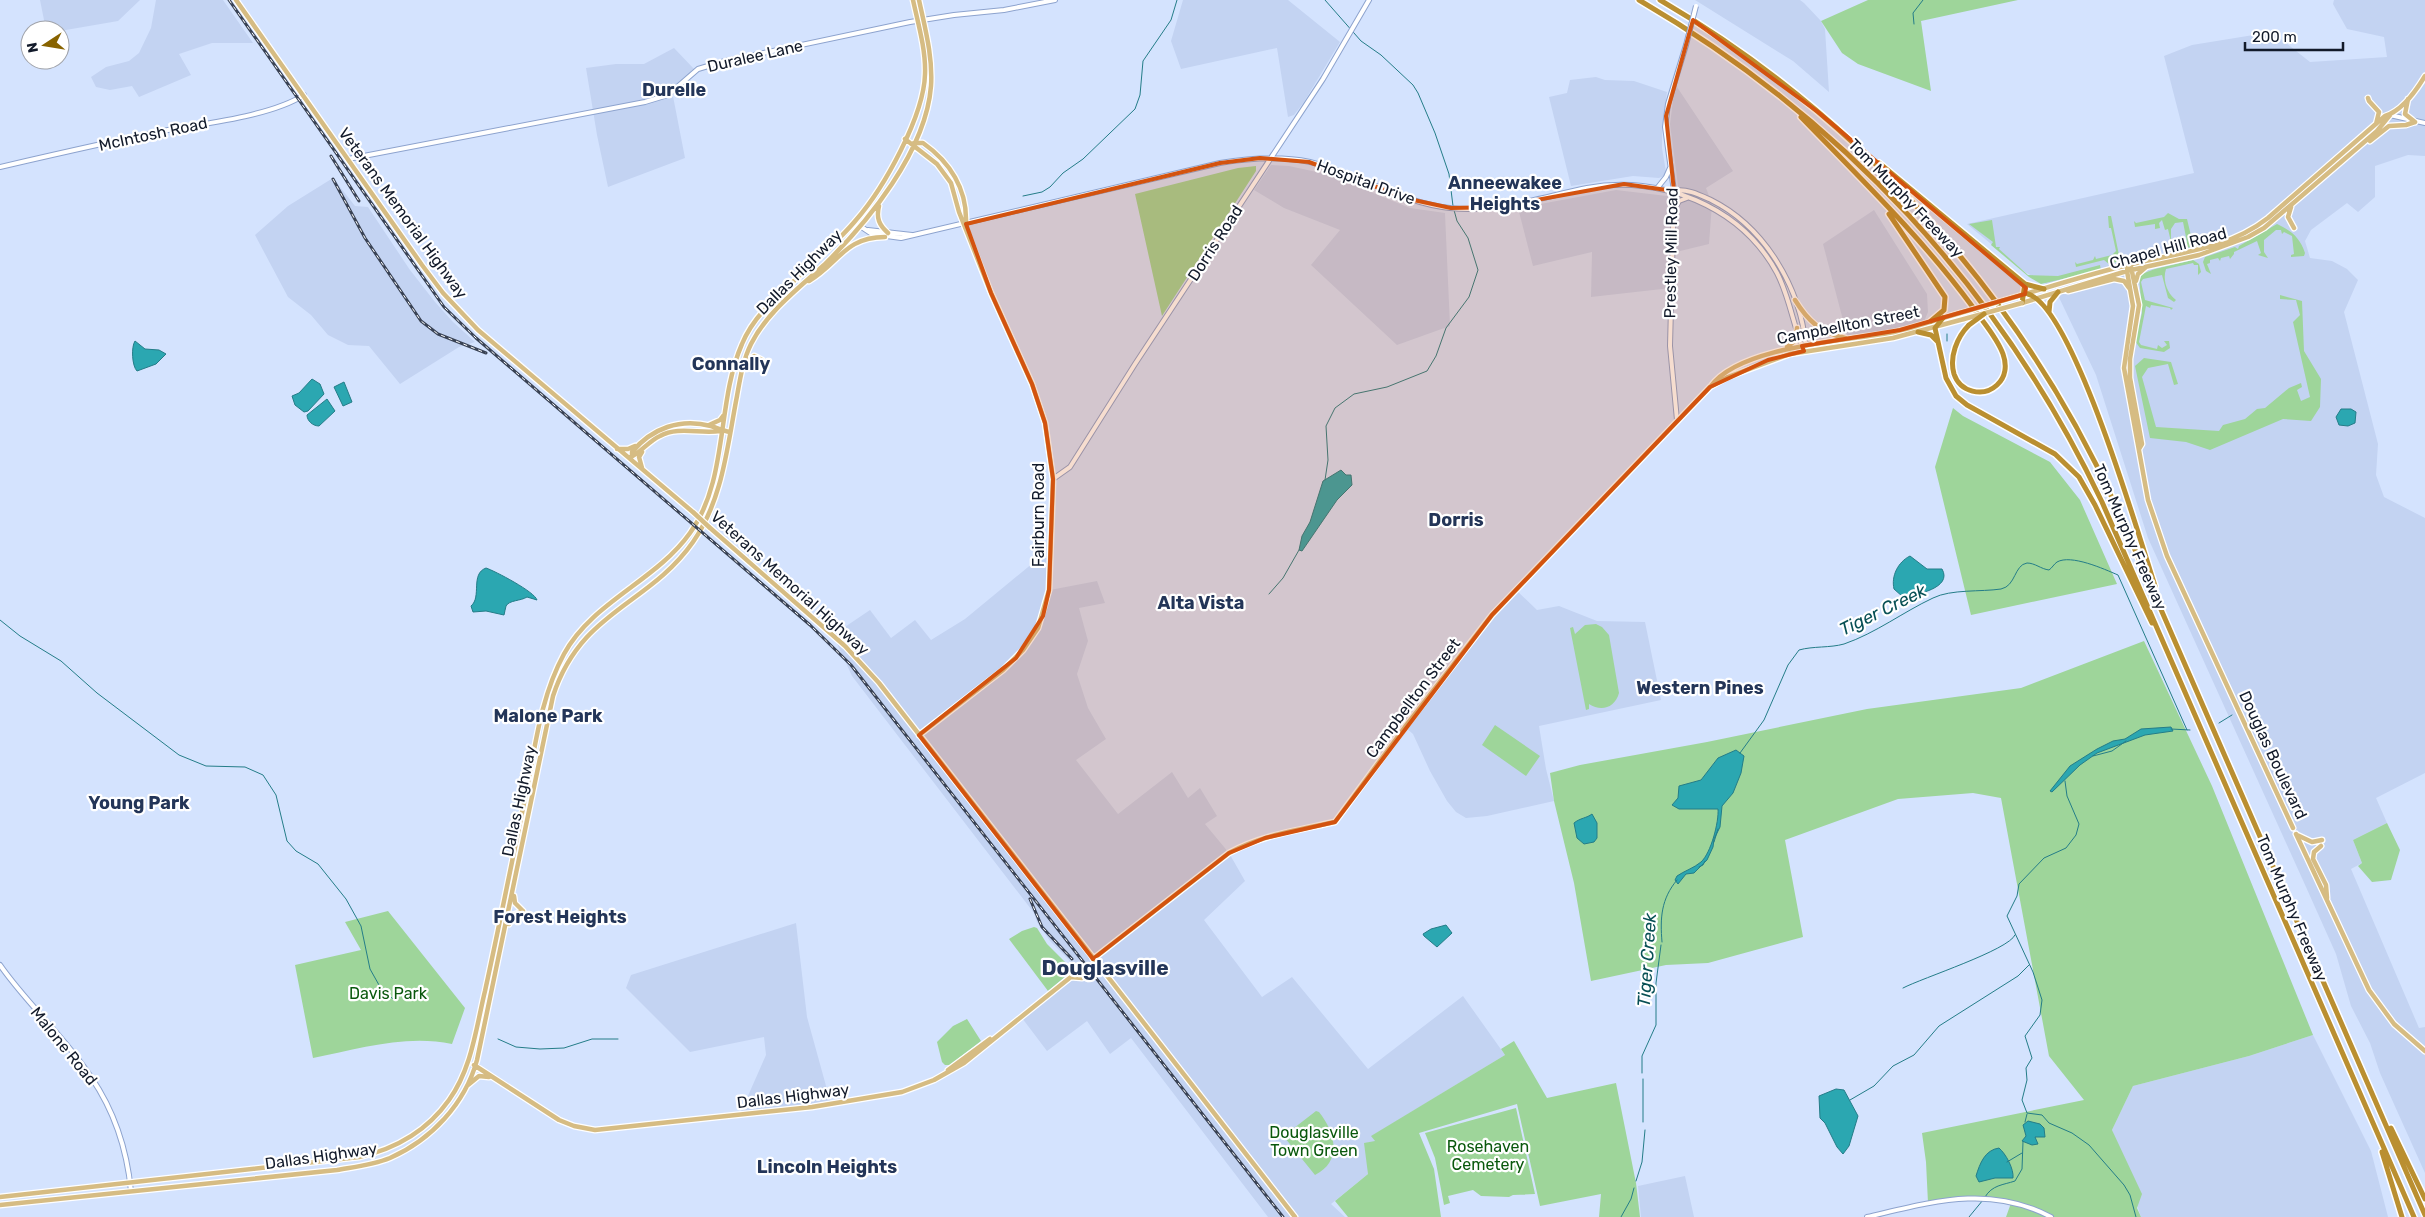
<svg xmlns="http://www.w3.org/2000/svg" width="2425" height="1217" viewBox="0 0 2425 1217" font-family="Rubik,sans-serif">
  <style>
    .built { fill: #c3d3f2 }
    .green { fill: #9ed59a }
    .water { fill: #2ba7b1; stroke: #247d88 }
    .lines { fill: none; stroke-linecap: round; stroke-linejoin: round }
    .stream { stroke: #247d88; stroke-width: 1 }
    .minor-casing { stroke: #8da3ce; stroke-width: 6 }
    .major-casing { stroke: #fff; stroke-width: 7 }
    .highway-casing { stroke: #fff; stroke-width: 8 }
    .minor { stroke: #fff; stroke-width: 4 }
    .major { stroke: #d6bc83; stroke-width: 4.5 }
    .highway { stroke: #ba8f31; stroke-width: 5 }
    .rail-casing { stroke: #394254; stroke-width: 3 }
    .rail { stroke: #fff; stroke-width: 1; stroke-dasharray: 4; stroke-linecap: butt }
    .minor-bridge-casing { stroke: #8da3ce; stroke-width: 6; stroke-linecap: butt }
    .major-bridge-casing { stroke: #fff; stroke-width: 7; stroke-linecap: butt }
    .highway-bridge-casing { stroke: #fff; stroke-width: 8; stroke-linecap: butt }
    .minor-bridge { stroke: #fff; stroke-width: 4 }
    .major-bridge { stroke: #d6bc83; stroke-width: 4.5 }
    .highway-bridge { stroke: #ba8f31; stroke-width: 5 }
    .marked { fill: #d3530f; fill-opacity: 0.2; stroke: #d3530f; stroke-width: 4; stroke-linejoin: round }
    .labels { text-anchor: middle; dominant-baseline: central; stroke-width: 4.5; stroke-linejoin: round; paint-order: stroke }
    .street-label { font-size: 16px; fill: #121a2a; stroke: #fff }
    .park-label { font-size: 16px; fill: #09580c; stroke: #fff }
    .neighbourhood-label { font-size: 18px; font-weight: bold; fill: #233558; stroke: #fff }
    .water-label { font-size: 18px; font-style: italic; fill: #085055; stroke: #fff }
    .district-label { font-size: 21px; font-weight: bold; fill: #233558; stroke: #fff }
  </style>
  <rect width="100%" height="100%" fill="#d4e3fe"/>
  <path class="built" d="M40 0H140L118 21 60 31 46 30Z
    M156 0H223L253 43H212L179 54 191 75 139 97 132 86 110 90 96 87 91 77 106 67 129 61 139 53 151 28Z
    M1183 0H1288L1340 42 1304 102 1294 115 1288 117 1277 48 1181 69 1171 41Z
    M1695 0H1800L1804 3 1821 21 1825 29 1829 92 1793 61Z
    M2334 0H2425V156L2408 155 2375 166V197L2358 212 2347 203 2311 230 2305 241 2310 258 2332 261 2347 269 2358 280 2344 312 2378 444 2376 475 2384 497 2425 518V773L2376 798 2387 823 2353 840 2362 863 2351 869 2419 1028 2425 1027V1173L2380 1073 2370 1043 2351 1006 2336 954 2306 887 2148 538 2096 375 2055 289 2025 272 1967 224 2194 173 2164 56 2192 45 2272 32 2310 62 2387 57 2384 37 2347 29 2333 4Z
    M674 48 695 70 672 91 685 158 608 187 597 135 586 68 616 64H644Z
    M1596 77 1605 80 1634 81 1667 92 1662 128V148L1666 172 1664 176 1659 178 1633 176 1571 186 1549 97 1567 93 1570 80Z
    M1675 84 1733 171 1706 188 1712 204 1709 244 1672 253 1671 288 1591 297 1592 252 1533 266 1518 208 1616 190 1667 196 1680 201 1670 124Z
    M1271 165 1289 166 1326 174 1410 208 1445 213 1450 326 1397 345 1311 265 1340 230 1284 208 1254 190Z
    M333 178 355 206 368 207 410 270 435 302 453 322 475 342 459 347 400 384 369 346 348 345 328 335 311 315 288 297 255 235 288 206Z
    M1874 210 1927 294 1928 312 1921 329 1849 343 1823 244Z
    M1039 558H1051L1050 590 1097 581 1105 603 1079 608 1088 641 1077 674 1088 708 1106 739 1076 760 1118 814 1172 772 1188 798 1200 788 1217 816 1205 824 1229 853 1245 881 1204 920 1262 997 1292 977 1368 1069 1463 996 1505 1055 1372 1136 1375 1141 1368 1174 1331 1204 1345 1217H1268L1131 1038 1110 1054 1087 1021 1047 1051 1022 1018 1077 977 1069 960 1050 941 1037 922 1034 913 852 676 833 635 870 610 891 638 915 620 931 640 965 619Z
    M1516 590 1537 610 1559 606 1597 621 1645 622 1661 700 1539 726 1546 769 1554 801 1487 816 1466 818 1456 812 1447 801 1430 771 1413 734 1405 727Z
    M796 923 807 1017 831 1104 740 1114 766 1055 764 1037 690 1052 626 988 631 975Z
    M2313 1035 2371 1151 2388 1217H2141L2112 1130 2133 1086 2249 1056Z
    M1685 1176 1694 1217H1641L1638 1186Z"/>
  <path class="green" d="M1868 0H2018L1921 21 1931 91 1858 64 1842 53 1821 21Z
    M1256 166V171L1162 316 1135 194 1238 168Z
    M2168 213 2179 219H2187L2192 240 2196 243 2222 236 2221 239 2179 250 2170 249V246L2176 245V248L2187 242 2183 222 2175 223 2171 229V242L2168 229 2165 230 2162 220 2159 223 2160 228 2155 229V224L2135 227 2134 221 2136 223 2164 217Z
    M2108 216H2111L2120 260 2110 265 2104 260 2076 267 2075 262 2077 264 2093 260 2095 256 2096 259 2112 255 2116 251 2111 228H2109Z
    M1992 220 1996 247H2000L1999 249 2028 275 2058 276 2100 265 2101 270 2041 284 2029 277 1991 245 1993 242 1969 224Z
    M2277 224C2292 231 2300 238 2305 253L2304 256 2291 257V255L2294 254 2292 236 2284 232 2282 234 2281 230H2276L2264 240V252L2268 258 2258 255 2261 253 2257 241 2234 252V254L2230 259 2229 256 2221 258 2220 261 2218 258 2210 260V263L2207 264 2211 274 2206 271 2203 262 2205 257 2235 247 2238 249 2239 246Z
    M2193 260 2199 264 2201 272 2198 275V265H2194L2193 263 2166 269C2162 281 2168 294 2176 300L2174 302 2168 298 2162 275 2143 279 2141 282 2145 300 2173 308 2171 310 2170 308 2151 305 2150 308 2146 306 2139 342 2141 345 2157 349 2158 345 2162 348 2167 345 2164 341H2169L2170 348 2164 352 2140 348 2135 341 2142 313 2139 275 2155 269Z
    M2280 295 2302 301 2304 351 2321 379 2320 407 2311 421 2283 419 2210 450 2186 442 2150 438 2135 366 2144 358 2171 362 2178 384 2174 385 2168 364 2148 368 2142 377 2156 427 2219 431 2223 425 2245 419 2257 409 2265 408 2289 388 2301 383 2302 387 2297 390 2301 401 2310 397 2293 322 2300 315 2296 300 2280 299Z
    M1953 408 1963 416 2050 462 2080 500 2117 584 1971 615 1935 467Z
    M1596 624 1602 627 1609 635 1619 693C1615 708 1601 712 1589 704V709L1586 710 1570 628 1573 627 1575 634 1585 625Z
    M2144 641 2212 786 2313 1035 2249 1056 2133 1086 2112 1130 2142 1194 2137 1208 2141 1217H2006L2011 1203 1992 1199 1928 1203 1926 1162 1922 1133 2084 1100 2049 1056 2001 798 1973 793 1898 799 1785 840 1803 937 1708 963 1666 965 1591 981 1574 883 1554 801 1550 773 1580 765 1707 742 1867 709 2021 688Z
    M1495 725 1540 756 1526 776 1482 745Z
    M2387 823 2400 850 2391 880 2372 882 2358 866 2362 863 2353 840Z
    M388 911 465 1008 452 1044C406 1034 358 1049 313 1058L295 965 361 950 345 922Z
    M1034 927 1037 928 1047 944 1068 965 1066 976 1048 991 1009 939 1022 931Z
    M967 1019 981 1041 950 1065H945L942 1062 937 1042 953 1026Z
    M1514 1041 1547 1098 1616 1083 1636 1183 1640 1217H1599L1601 1194 1540 1206 1517 1104 1419 1133 1434 1169 1441 1217H1348L1335 1201 1368 1174 1364 1143 1375 1141 1371 1136 1505 1055 1501 1049Z
    M1516 1108 1535 1194 1513 1195 1509 1197 1481 1196 1473 1190 1448 1196 1450 1203 1444 1205 1435 1158 1425 1133Z
    M1316 1111 1319 1112C1335 1132 1343 1161 1315 1175L1285 1138V1135Z"/>
  <path class="water" d="M135 341 145 349 159 350 166 354 156 364 137 371C132 366 131 347 135 341Z
    M312 379 320 384 324 394 308 411 304 412 295 405 292 396 299 393Z
    M344 382 352 402 343 406 334 387Z
    M327 399 335 411 319 426C313 426 307 421 307 415Z
    M2341 409H2351L2356 412 2355 423 2348 426 2339 425 2336 417Z
    M1341 470 1346 475H1351L1352 485 1337 500 1302 551 1299 550 1302 536 1310 522 1323 481Z
    M1910 556 1927 569H1942C1953 588 1916 595 1903 597L1894 589C1891 576 1898 562 1910 556Z
    M486 568C495 571 535 592 537 600L527 597C521 601 509 600 506 606 505 609 505 612 504 615L486 611 473 612 471 606C482 597 470 574 486 568Z
    M2171 727 2173 731 2145 735 2097 753 2080 765 2052 792 2050 791 2070 766 2097 749 2113 741 2125 739 2141 729Z
    M1736 750 1744 756 1741 773 1733 793 1722 806 1720 827 1714 839 1713 847 1707 860 1694 873 1686 874 1678 884 1675 880 1677 876C1684 871 1694 868 1701 862 1711 853 1719 822 1718 809H1679L1672 805 1678 798 1679 786 1701 780 1718 758Z
    M1592 814 1597 823V838L1594 842 1584 844 1577 838 1574 823C1580 818 1587 818 1592 814Z
    M1446 925 1452 933 1437 947 1424 936 1423 934 1431 929Z
    M1836 1089 1844 1090 1858 1116 1849 1146 1843 1154 1837 1147 1825 1123 1820 1118 1819 1096Z
    M2028 1121 2040 1124 2044 1128 2045 1137H2035L2038 1144 2032 1145 2022 1141 2026 1136 2023 1125Z
    M1999 1148C2006 1154 2014 1169 2013 1178H1995L1979 1182 1976 1176C1980 1163 1985 1150 1999 1148Z"/>
  <g class="lines">
    <path class="stream" d="M1325 0 1361 41 1381 55 1413 85 1418 93 1435 133 1449 174 1453 206
      M1914 24 1913 13 1923 0
      M1023 196 1042 192 1050 187 1063 173 1083 159 1135 109 1140 95 1143 61 1171 20 1177 0
      M1947 341V334
      M1325 480 1328 460 1326 426 1335 408 1354 394 1387 387 1427 371 1436 356 1446 328 1469 297 1478 270 1468 238 1457 221 1454 210
      M1269 594 1283 578 1299 550
      M0 620 20 636 61 661 97 693 179 755 206 766 245 767 263 775 276 795 287 841 296 851 318 864 346 899 361 926 370 969 379 985 393 999
      M2219 723 2232 715
      M2171 729 2190 730
      M1740 753 1764 720 1788 665 1799 650C1813 646 1830 648 1844 644 1876 633 1903 612 1933 598 1951 589 1981 592 2001 589 2016 586 2014 565 2027 563 2035 563 2041 569 2049 570 2052 568 2054 564 2057 562 2071 554 2104 569 2118 575L2187 730
      M2093 756 2112 751 2126 741
      M2065 781 2067 796 2079 824 2076 835 2066 848 2044 858 2019 884 2017 896 2007 916 2033 972 2042 1000 2040 1015 2025 1036 2032 1058 2026 1068 2027 1080 2022 1100 2027 1113 2042 1115 2049 1123 2072 1133 2089 1145 2124 1185 2130 1195 2136 1217
      M1714 842 1718 829
      M1699 867 1703 865 1705 861
      M1662 942C1660 918 1661 899 1677 880
      M1903 988C1922 978 2009 950 2015 935
      M498 1039 516 1047 540 1049 564 1048 592 1039H618
      M1642 1073V1056L1656 1025V983L1661 945
      M1643 1079V1122
      M1850 1100 1874 1086 1893 1066 1914 1055 1939 1026 2018 976 2029 965
      M2025 1122 2027 1114
      M2007 1162 2022 1153
      M1636 1181 1642 1162 1645 1130
      M1985 1197C1992 1185 2003 1185 2015 1181L2022 1169 2023 1142
      M1621 1217 1631 1199 1634 1188
      M1969 1217 1983 1200"/>
    <g class="minor-casing">
      <path id="minor" d="M2390 115 2425 123
        M348 159 645 102 668 95 698 69 725 61 910 22 954 15 1004 10 1055 0
        M0 167C56 154 112 141 168 130 207 123 271 116 304 95
        M1658 187 1666 177 1670 168
        M1674 191C1686 188 1700 195 1711 200 1765 227 1800 287 1806 346
        M1675 208 1679 201 1687 198
        M854 222 872 234 901 238 1220 163C1250 158 1281 156 1310 162 1358 173 1400 203 1450 208 1497 213 1542 197 1587 188 1660 174 1741 206 1777 273 1790 298 1793 326 1804 351
        M868 230 912 235
        M1677 420 1670 346 1674 191 1665 127 1668 104 1686 45
        M1053 479 1070 467 1135 364 1323 79 1369 0
        M0 965C27 1004 65 1037 91 1077 115 1112 127 1150 131 1191
        M1867 1217C1932 1202 1989 1184 2051 1217"/>
    </g>
    <g class="major-casing">
      <path id="major" d="M236 0 422 265 443 293 478 330 694 513
        M2368 98 2369 101 2379 112 2376 124
        M2408 99 2405 114 2415 122
        M905 139 937 164 951 183 959 212 991 293 1032 384 1045 423 1053 479 1049 590 1038 628 1023 650 1003 670 919 735
        M2370 141 2389 126 2406 125 2415 122
        M914 143H923C950 162 967 189 966 222
        M879 206C876 218 879 225 888 233
        M2291 207 2288 217 2294 228
        M2128 264 2127 271 2133 306 2124 368 2148 500 2167 556 2293 828
        M2131 267 2139 305 2130 359V378L2142 444 2139 449
        M809 281C839 263 845 237 885 237
        M2136 281 2138 274 2146 267
        M2068 291 2114 279 2124 281 2129 288
        M1795 300C1808 321 1820 332 1845 338
        M1998 302C2040 290 2082 276 2124 266 2173 253 2226 251 2268 218L2385 116C2402 111 2416 91 2425 76
        M2022 303 2127 271 2199 255 2248 237 2264 228 2305 193 2377 131 2390 115
        M1787 347 1796 340 1797 328
        M747 361 754 356 762 360
        M1711 386C1740 346 1847 341 1894 332 1916 327 1938 319 1960 313
        M709 425 720 420 723 416
        M617 449H628L635 446
        M642 452 639 457 642 468
        M632 456V452C652 428 680 418 711 426 717 428 723 431 730 432
        M631 457C641 452 649 441 660 436 678 426 700 434 720 431
        M709 527 845 646 879 683 1295 1217
        M2296 834 2369 990 2394 1024 2425 1051
        M2297 835 2312 842 2322 840
        M2321 846 2314 852 2313 859 2326 885 2327 898
        M514 896 515 903 523 911
        M509 924 513 915 523 911
        M1093 959 1229 853C1262 835 1299 830 1335 822L1405 727 1492 615 1710 387 1728 377 1790 354 1893 338 1964 319
        M1071 977 1082 978
        M474 1065 559 1120 574 1126 595 1130 812 1107 902 1092 934 1080 964 1063 1077 972
        M948 1070 990 1039
        M468 1085 479 1076 489 1077
        M0 1197 359 1157C395 1149 427 1131 449 1100 472 1068 476 1028 485 991 499 927 512 862 525 798 535 749 540 698 564 654 592 602 656 581 690 533 729 479 716 403 742 344 755 312 784 291 808 268 825 252 842 237 856 220 884 188 924 116 925 74 926 50 918 23 913 0
        M0 1205 337 1170C354 1167 373 1165 390 1158 431 1140 465 1104 477 1060L553 696C581 610 648 606 693 542 723 499 727 447 737 396 740 379 743 360 751 344 767 312 798 289 824 265 868 222 926 151 931 86 933 57 925 28 919 0"/>
    </g>
    <g class="highway-casing">
      <path id="highway" d="M1639 0C1843 119 2000 288 2102 502L2414 1217
        M1660 0C1859 116 2020 295 2115 504L2425 1215
        M1801 117C1860 178 1922 238 1972 306 1982 321 1997 337 2003 354 2007 365 2006 377 1997 385 1983 398 1960 392 1954 374 1949 357 1957 337 1969 325
        M1879 163 2025 284 2044 289
        M1889 214 1945 297 1944 310 1931 321
        M2028 294C2073 307 2139 537 2155 586
        M2022 303 2025 284
        M2049 312 2050 302 2058 292
        M1943 318 1935 328 1946 378 1956 396 1967 405 2055 454 2079 477 2095 505 2152 623
        M1918 332 1931 335 1937 341
        M2391 1128 2425 1199
        M2382 1152 2402 1217"/>
    </g>
    <use href="#minor" class="minor"/>
    <use href="#major" class="major"/>
    <use href="#highway" class="highway"/>
    <g class="rail-casing">
      <path id="rail" d="M229 0 444 307 476 338 810 625 851 665 1283 1217
        M331 156 359 201
        M333 179 365 238 421 321 438 334 486 353
        M1030 899 1042 927 1072 959"/>
    </g>
    <use href="#rail" class="rail"/>
    <g class="minor-bridge-casing">
      <path id="minor-bridge" d="M1686 45 1696 6"/>
    </g>
    <g class="major-bridge-casing">
      <path id="major-bridge" d="M1960 313 1998 302
        M1964 319 2022 303
        M694 513 709 527"/>
    </g>
    <g class="highway-bridge-casing">
      <path id="highway-bridge" d="M1969 325 1984 314"/>
    </g>
    <use href="#minor-bridge" class="minor-bridge"/>
    <use href="#major-bridge" class="major-bridge"/>
    <use href="#highway-bridge" class="highway-bridge"/>
  </g>
  <path class="marked" d="M1693 20 1818 112 2026 288 2025 294 1900 330 1802 346 1804 351 1768 360 1710 387 1492 615 1335 822 1265 838 1229 853 1093 959 919 735 1016 658 1043 616 1049 590 1053 479 1045 423 1032 384 991 293 966 224 1220 163 1260 158 1309 162 1409 199 1451 208 1498 207 1624 184 1674 191 1666 116Z"/>
  <g class="labels">
    <g class="street-label">
      <text transform="translate(755 56) rotate(-13)">Duralee Lane</text>
      <text transform="translate(153 134) rotate(-12)">McIntosh Road</text>
      <text transform="translate(1366 182) rotate(20)">Hospital Drive</text>
      <text transform="translate(1906 198) rotate(46)">Tom Murphy Freeway</text>
      <text transform="translate(403 213) rotate(54)">Veterans Memorial Highway</text>
      <text transform="translate(1215 243) rotate(-57)">Dorris Road</text>
      <text transform="translate(2168 248) rotate(-15)">Chapel Hill Road</text>
      <text transform="translate(1671 253) rotate(-89)">Prestley Mill Road</text>
      <text transform="translate(799 272) rotate(-45)">Dallas Highway</text>
      <text transform="translate(1848 325) rotate(-11)">Campbellton Street</text>
      <text transform="translate(1038 515) rotate(-90)">Fairburn Road</text>
      <text transform="translate(2130 537) rotate(66)">Tom Murphy Freeway</text>
      <text transform="translate(790 583) rotate(42)">Veterans Memorial Highway</text>
      <text transform="translate(1413 698) rotate(-53)">Campbellton Street</text>
      <text transform="translate(2273 755) rotate(65)">Douglas Boulevard</text>
      <text transform="translate(519 801) rotate(-78)">Dallas Highway</text>
      <text transform="translate(2292 908) rotate(67)">Tom Murphy Freeway</text>
      <text transform="translate(64 1046) rotate(51)">Malone Road</text>
      <text transform="translate(793 1096) rotate(-7)">Dallas Highway</text>
      <text transform="translate(321 1156) rotate(-8)">Dallas Highway</text>
    </g>
    <g class="park-label">
      <text x="388" y="993">Davis Park</text>
      <text x="1314" y="1132">Douglasville<tspan x="1314" dy="18">Town Green</tspan></text>
      <text x="1488" y="1146">Rosehaven<tspan x="1488" dy="18">Cemetery</tspan></text>
    </g>
    <g class="neighbourhood-label">
      <text x="674" y="90">Durelle</text>
      <text x="1505" y="183">Anneewakee<tspan x="1505" dy="21">Heights</tspan></text>
      <text x="731" y="364">Connally</text>
      <text x="1456" y="520">Dorris</text>
      <text x="1201" y="603">Alta Vista</text>
      <text x="1700" y="688">Western Pines</text>
      <text x="548" y="716">Malone Park</text>
      <text x="139" y="803">Young Park</text>
      <text x="560" y="917">Forest Heights</text>
      <text x="827" y="1167">Lincoln Heights</text>
    </g>
    <g class="water-label">
      <text transform="translate(1883 610) rotate(-26)">Tiger Creek</text>
      <text transform="translate(1647 960) rotate(-86)">Tiger Creek</text>
    </g>
    <g class="district-label">
      <text x="1105" y="967">Douglasville</text>
    </g>
  </g>
  <g transform="translate(45 45) rotate(258)"><circle r="24" fill="#ffffff" stroke="#a0a3aa"/>
  <path d="M0-4L9 19L0 12L-9 19Z" fill="#886300"/>
  <text y="-8" font-size="14" font-weight="bold" text-anchor="middle" fill="#121a2a">N</text>
  </g>
  <path d="M2245 42v8h98v-8" fill="none" stroke="#121a2a" stroke-width="2.5"/>
  <text x="2252" y="42" font-size="15" fill="#121a2a" stroke="#ffffff" stroke-width="4" paint-order="stroke">200 m</text>
</svg>
